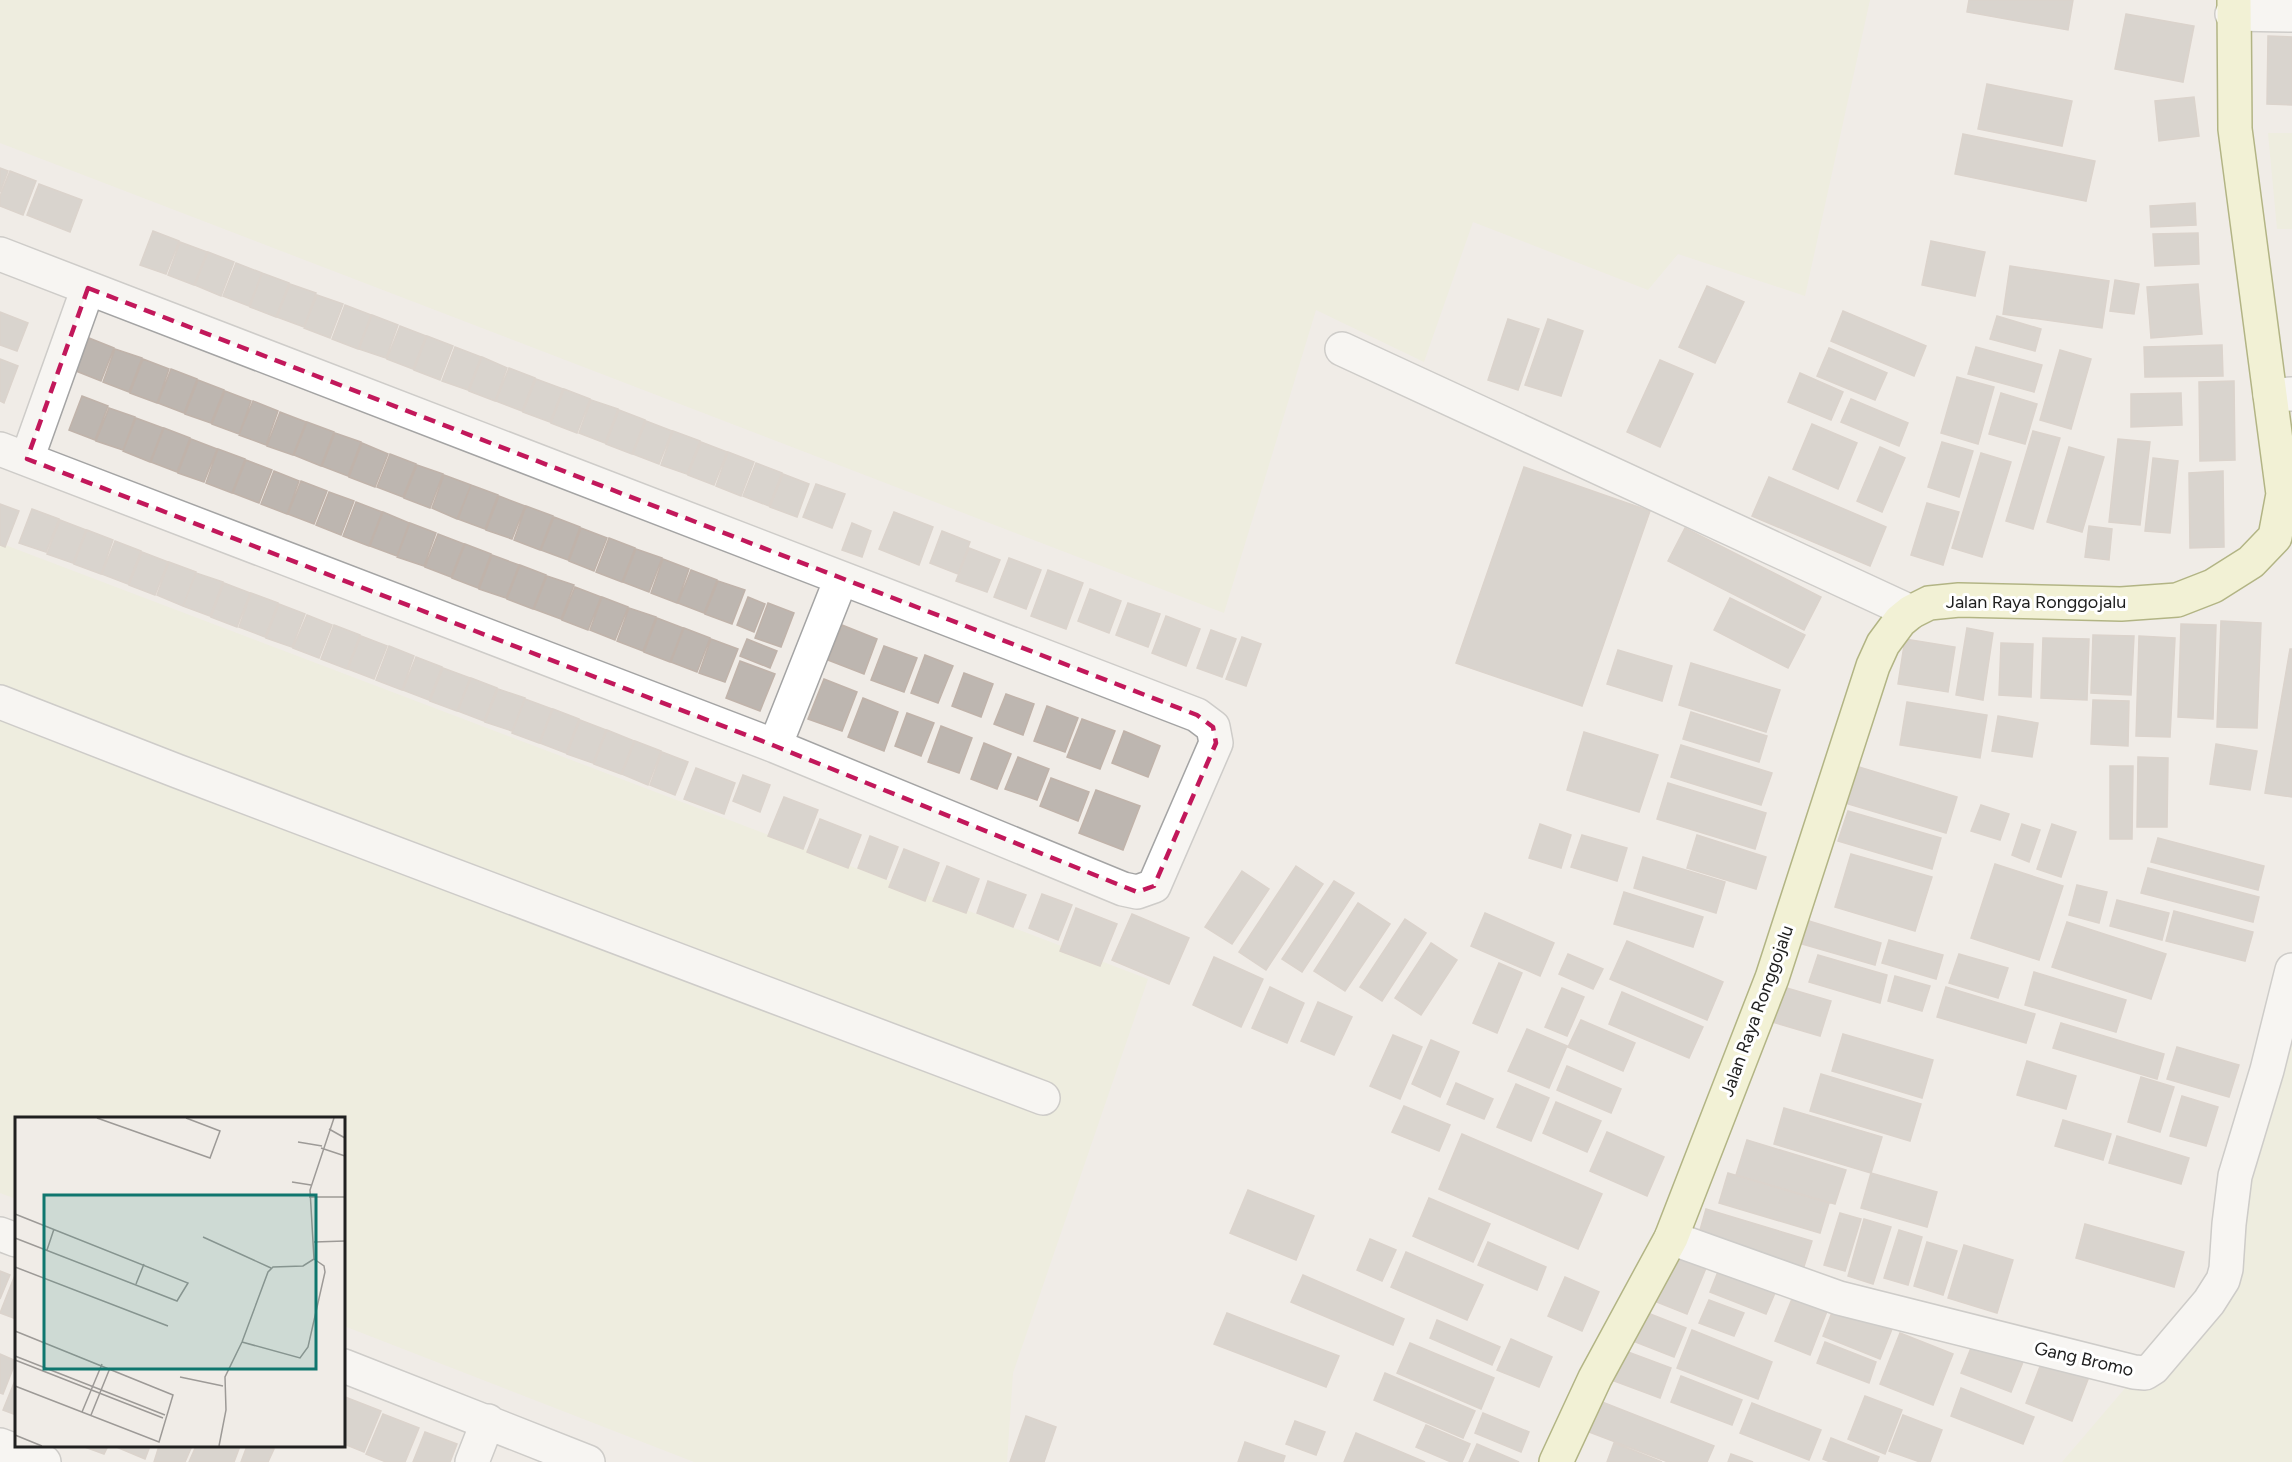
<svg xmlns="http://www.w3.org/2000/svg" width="2292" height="1462" viewBox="0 0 2292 1462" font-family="Figtree,sans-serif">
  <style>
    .farmland { fill: #ebedd4 }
    .building { fill: #bdb6b0; stroke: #c0b3aa; stroke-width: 1.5 }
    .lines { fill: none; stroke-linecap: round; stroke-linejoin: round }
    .street-casing { stroke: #a4a4a4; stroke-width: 36 }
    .secondary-casing { stroke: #67700d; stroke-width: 36 }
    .street { stroke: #fff; stroke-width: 33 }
    .secondary { stroke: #f3f5bf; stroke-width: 33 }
    .marked { fill: none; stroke: #c2185b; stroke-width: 4.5; stroke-dasharray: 12 8; stroke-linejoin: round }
    .labels { text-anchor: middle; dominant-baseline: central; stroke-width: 6; stroke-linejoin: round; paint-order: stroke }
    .street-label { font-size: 18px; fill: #202020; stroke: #fff }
    .inset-road { fill: none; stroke: #9d9a97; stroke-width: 1.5 }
    .view { fill: #0f766e; fill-opacity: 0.15; stroke: #0f766e; stroke-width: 3 }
    .inset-edge { fill: none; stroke: #202020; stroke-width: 3 }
  </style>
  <rect width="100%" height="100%" fill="#f0ece7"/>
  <path class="farmland" d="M0 0H1870L1805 296 1678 254 1648 290 1473 222 1424 362 1316 310 1224 613 0 143Z
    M2268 133H2292V229H2277Z
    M0 543 1148 979 1013 1373 1007 1462H694L344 1326V1118H16V1199L0 1193Z
    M2292 982V1462H2062L2221 1276Z"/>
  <path class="building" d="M1969 0H2073L2068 30 1967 12Z
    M2126 14 2194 26 2183 82 2115 69Z
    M2268 36 2292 37V105L2267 104Z
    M1987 84 2072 101 2062 146 1978 129Z
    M2194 97 2199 136 2159 141 2155 101Z
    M1963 134 2095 161 2086 201 1955 174Z
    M0 168 8 171 0 192Z
    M10 171 36 181 23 215 0 206V196Z
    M39 184 82 200 70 232 27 215Z
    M2195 203 2196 225 2151 227 2150 206Z
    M153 231 179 241 166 274 140 265Z
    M2198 233 2199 264 2155 266 2153 234Z
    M1931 241 1985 252 1975 296 1922 285Z
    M180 242 207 252 194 285 168 275Z
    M208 252 234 262 221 296 195 285Z
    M236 263 262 273 249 306 223 296Z
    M2010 266 2109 281 2102 328 2003 314Z
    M262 273 289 283 276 317 250 307Z
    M2115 280 2139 284 2134 314 2110 311Z
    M290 284 316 293 304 327 277 317Z
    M2198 284 2202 334 2151 338 2147 287Z
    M1707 286 1744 302 1715 363 1679 347Z
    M317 295 343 304 330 338 304 328Z
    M345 305 371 315 358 349 332 339Z
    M1843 311 1926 346 1914 376 1831 341Z
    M0 312 28 323 17 351 0 345Z
    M372 315 398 325 386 358 359 349Z
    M1997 316 2041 329 2035 351 1990 339Z
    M1508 319 1539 329 1518 390 1488 380Z
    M1548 319 1583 331 1561 396 1525 385Z
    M400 326 426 336 413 369 387 359Z
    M427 336 453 346 440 380 414 370Z
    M89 338 114 348 101 381 76 371Z
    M2222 345 2223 376 2145 377 2144 347Z
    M455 347 481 357 468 390 442 381Z
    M1976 347 2042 365 2034 392 1968 374Z
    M1829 348 1887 373 1875 400 1817 376Z
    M115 349 142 358 129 392 103 382Z
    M2060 350 2091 359 2071 429 2040 420Z
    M482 357 507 368 495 401 469 391Z
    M0 359 18 366 4 403 0 401Z
    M143 359 169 369 157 403 130 393Z
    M1660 360 1693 374 1660 447 1627 432Z
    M509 368 535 378 522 411 496 401Z
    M171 369 197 379 184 413 158 403Z
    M1800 373 1843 392 1831 420 1788 402Z
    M1957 377 1994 387 1978 444 1941 433Z
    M536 379 563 389 550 422 523 412Z
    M198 380 224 390 211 423 185 414Z
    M2234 381 2235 460 2200 461 2199 382Z
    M564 389 590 399 577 433 551 423Z
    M225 391 251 401 239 434 212 424Z
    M2001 393 2037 404 2025 444 1989 434Z
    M2181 393 2182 425 2131 427V394Z
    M82 396 108 406 95 440 69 430Z
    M1851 399 1908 423 1899 446 1841 422Z
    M591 400 618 409 605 443 579 433Z
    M253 401 278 411 266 445 239 435Z
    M109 408 135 417 123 450 96 441Z
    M619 410 645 420 632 454 606 444Z
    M280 412 306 422 293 455 267 446Z
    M136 418 163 428 150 462 123 451Z
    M646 421 672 431 659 464 633 454Z
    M307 422 334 432 321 466 294 455Z
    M1812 424 1857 443 1838 489 1793 469Z
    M164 428 190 438 177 472 151 462Z
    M673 431 700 441 687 474 661 465Z
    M2033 431 2060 438 2033 529 2006 521Z
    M335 433 361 442 348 476 322 466Z
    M191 439 217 449 204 482 178 473Z
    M2118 439 2150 442 2140 525 2109 522Z
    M701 442 727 452 714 485 688 475Z
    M1942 442 1973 451 1959 497 1928 487Z
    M362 443 388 454 375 487 349 477Z
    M1880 447 1905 458 1882 512 1857 501Z
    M2069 447 2104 457 2082 532 2047 522Z
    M218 449 245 459 232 493 206 483Z
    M728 452 754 462 741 496 716 486Z
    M1981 453 2011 462 1982 557 1952 548Z
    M390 454 416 464 403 497 377 487Z
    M2153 458 2178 461 2170 533 2145 531Z
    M246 460 272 470 259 503 233 493Z
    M756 463 782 473 769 506 743 496Z
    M417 465 443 474 430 508 404 498Z
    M1524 467 1650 511 1582 706 1456 663Z
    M274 471 299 481 287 514 261 504Z
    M2223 471 2224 547 2190 548 2189 473Z
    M783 474 809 484 797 517 770 507Z
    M444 475 471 485 457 519 432 508Z
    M1769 477 1886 527 1870 566 1752 516Z
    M301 481 327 491 314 524 288 514Z
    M816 484 845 494 832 528 803 517Z
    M471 485 498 495 485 529 458 519Z
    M329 492 354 501 341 535 316 525Z
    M499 496 525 506 512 539 486 530Z
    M356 502 382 512 369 546 343 536Z
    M1927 503 1959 512 1943 565 1911 555Z
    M0 504 19 511 5 547 0 545Z
    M526 506 553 516 540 550 514 540Z
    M32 509 59 519 46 552 19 543Z
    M383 512 409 523 397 556 370 546Z
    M894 512 933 527 919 565 879 549Z
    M554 517 580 527 568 560 541 550Z
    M60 520 86 530 73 563 47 554Z
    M410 523 436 533 424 566 397 557Z
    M852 523 871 531 862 557 842 550Z
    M2089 526 2112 529 2109 560 2085 557Z
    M581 528 607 538 594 571 569 561Z
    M1685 528 1821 597 1804 630 1668 561Z
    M87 530 113 540 101 574 74 564Z
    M942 531 970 542 958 574 930 563Z
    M438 534 464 544 451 577 425 567Z
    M609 538 635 548 622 582 596 572Z
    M115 541 141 551 128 584 102 574Z
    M465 544 491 554 478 588 452 578Z
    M969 548 1000 560 987 592 956 581Z
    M636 549 662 558 649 592 623 582Z
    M142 552 168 562 155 595 129 585Z
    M492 555 519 565 506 598 479 589Z
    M1009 558 1041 570 1026 609 994 597Z
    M663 559 689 569 677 603 651 593Z
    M169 562 196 572 183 606 157 595Z
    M520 565 546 575 533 609 507 599Z
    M691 570 717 580 704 613 678 603Z
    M1048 570 1083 583 1066 629 1031 616Z
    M196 573 223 582 210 616 183 606Z
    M547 576 574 585 561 619 534 609Z
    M718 581 745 590 732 624 705 614Z
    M224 583 250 593 237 627 211 617Z
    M575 587 601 597 588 630 562 620Z
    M1090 589 1121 601 1109 633 1078 621Z
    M251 593 278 603 265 637 239 627Z
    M602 597 628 607 615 640 590 630Z
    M748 597 765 604 754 632 737 625Z
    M1730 598 1805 635 1788 668 1714 630Z
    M768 603 794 613 781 647 755 638Z
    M1128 603 1160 614 1148 647 1116 635Z
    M279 604 305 614 292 647 266 638Z
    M629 608 656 617 643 651 617 641Z
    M307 615 332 625 319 658 293 648Z
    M1166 616 1200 629 1186 666 1152 653Z
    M657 618 683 628 670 662 644 652Z
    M2221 621 2261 623 2257 728 2217 727Z
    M2181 624 2216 625 2213 719 2178 717Z
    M334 625 360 635 347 669 321 659Z
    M842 625 877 639 864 674 828 660Z
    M684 628 710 638 697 672 671 662Z
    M1967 628 1993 633 1983 700 1956 695Z
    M1211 630 1236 639 1222 677 1197 668Z
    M2093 635 2134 636 2131 695 2091 693Z
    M361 636 387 646 374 679 348 669Z
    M2139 636 2175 638 2170 737 2136 736Z
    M1242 637 1261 644 1246 686 1226 679Z
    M2043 638 2089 639 2087 700 2041 698Z
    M711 639 738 649 725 682 699 673Z
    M747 639 777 651 770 668 740 656Z
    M1905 639 1955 647 1948 692 1898 684Z
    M2001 643 2033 644 2031 697 1999 695Z
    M389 646 414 656 402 690 376 680Z
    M884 646 917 658 904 692 871 680Z
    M2290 649H2292V797L2265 793Z
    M1618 650 1672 666 1662 701 1607 684Z
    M925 655 953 666 938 703 911 693Z
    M416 657 442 667 429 700 403 690Z
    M740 661 775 674 760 711 726 698Z
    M1691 663 1780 690 1766 732 1679 705Z
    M443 668 470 678 457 711 430 701Z
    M964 673 993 684 981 717 952 706Z
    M471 678 497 688 484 721 458 711Z
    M824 679 857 692 842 731 808 719Z
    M498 689 525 698 512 731 485 722Z
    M1006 694 1034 704 1023 735 994 724Z
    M863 698 898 712 884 751 848 737Z
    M525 699 552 709 539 743 512 733Z
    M2093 700 2129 701 2128 746 2091 744Z
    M1907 702 1987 715 1980 758 1900 745Z
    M1047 706 1078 718 1065 752 1034 741Z
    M553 709 579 719 566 753 540 743Z
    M1691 712 1767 736 1759 762 1683 739Z
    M907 713 934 723 921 756 895 746Z
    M1998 716 2038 723 2032 757 1992 751Z
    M1082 719 1115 731 1100 769 1067 757Z
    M580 720 606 730 593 763 567 754Z
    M941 726 972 738 959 773 928 762Z
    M607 730 634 741 621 774 594 764Z
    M1124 731 1160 746 1148 777 1112 763Z
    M1584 732 1658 755 1639 812 1567 790Z
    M635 741 661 751 648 785 622 774Z
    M984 743 1011 754 997 789 971 779Z
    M2216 744 2257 751 2250 790 2210 784Z
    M1681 745 1772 773 1761 805 1671 777Z
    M662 752 688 762 675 795 650 785Z
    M1018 757 1049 769 1037 800 1005 789Z
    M2138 757 2168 758 2167 827H2137Z
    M1846 763 1957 797 1946 833 1835 800Z
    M2110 766H2133L2132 839H2110Z
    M696 768 735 783 724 814 684 799Z
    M743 775 770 785 760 812 733 801Z
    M1051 778 1089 792 1078 821 1040 806Z
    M1668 783 1766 813 1755 849 1657 819Z
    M1096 790 1140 806 1123 850 1079 833Z
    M784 797 818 810 803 849 768 836Z
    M1981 805 2009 814 2000 840 1971 831Z
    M1848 811 1941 838 1932 869 1838 841Z
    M820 819 861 835 848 868 807 852Z
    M1540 824 1571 835 1561 868 1529 858Z
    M2022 824 2040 830 2029 862 2012 855Z
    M2052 824 2076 832 2061 877 2037 869Z
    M1582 835 1627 848 1617 881 1571 867Z
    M1697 835 1766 857 1756 889 1687 868Z
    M870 836 898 847 886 879 858 868Z
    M2158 838 2264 866 2258 890 2151 862Z
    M904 849 939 863 925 901 889 887Z
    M1851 854 1932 877 1915 931 1835 907Z
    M1643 857 1725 882 1716 913 1634 888Z
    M1995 864 2063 886 2039 960 1971 938Z
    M947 866 979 879 966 913 933 901Z
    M1296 866 1323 884 1266 970 1239 952Z
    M2148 868 2259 897 2253 922 2141 893Z
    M1242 871 1269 889 1232 944 1205 927Z
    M988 881 1026 895 1013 927 977 913Z
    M1334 881 1354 893 1302 972 1282 959Z
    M2077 885 2107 892 2099 923 2069 915Z
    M1624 892 1703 917 1693 947 1614 924Z
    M1042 894 1072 905 1058 940 1029 928Z
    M2117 900 2169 913 2162 940 2110 926Z
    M1358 903 1390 924 1345 991 1314 971Z
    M1076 908 1117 924 1100 966 1060 951Z
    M2174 911 2253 932 2245 961 2166 941Z
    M1485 913 1554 943 1540 976 1471 946Z
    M1132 914 1189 938 1169 984 1112 960Z
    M1405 919 1426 933 1382 1001 1360 987Z
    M1809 921 1881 943 1875 965 1802 944Z
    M2067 922 2166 954 2151 999 2052 967Z
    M1889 940 1943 955 1936 979 1882 963Z
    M1627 941 1723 982 1707 1020 1610 979Z
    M1431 943 1457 960 1421 1015 1395 998Z
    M1568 954 1603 969 1593 989 1559 974Z
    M1959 954 2008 968 1998 998 1949 983Z
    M1818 955 1887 975 1880 1003 1809 982Z
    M1214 957 1263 979 1241 1027 1193 1005Z
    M1499 963 1522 973 1497 1033 1473 1023Z
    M2034 972 2126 1000 2116 1032 2025 1005Z
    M1895 976 1930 986 1922 1011 1888 1001Z
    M1780 986 1831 1001 1820 1036 1769 1021Z
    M1270 987 1304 1003 1287 1043 1252 1028Z
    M1946 987 2035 1014 2026 1043 1937 1017Z
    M1562 988 1584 997 1567 1036 1545 1027Z
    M1622 992 1703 1027 1689 1058 1609 1024Z
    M1318 1002 1352 1017 1334 1055 1301 1041Z
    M1581 1020 1635 1043 1623 1071 1568 1047Z
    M2061 1023 2164 1054 2157 1079 2053 1048Z
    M1527 1029 1567 1046 1549 1088 1508 1071Z
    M1843 1034 1933 1060 1922 1098 1832 1071Z
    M1393 1035 1422 1047 1400 1099 1370 1086Z
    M1431 1040 1459 1052 1440 1097 1412 1084Z
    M2177 1047 2239 1065 2229 1097 2167 1079Z
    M2027 1061 2076 1076 2066 1109 2017 1095Z
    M1567 1066 1621 1089 1611 1113 1557 1090Z
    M1821 1074 1921 1104 1910 1141 1810 1111Z
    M2141 1077 2174 1087 2160 1132 2128 1122Z
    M1456 1083 1493 1099 1484 1119 1447 1104Z
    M1516 1084 1549 1098 1531 1141 1497 1127Z
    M2182 1096 2218 1107 2206 1146 2170 1136Z
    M1556 1102 1601 1121 1587 1152 1543 1133Z
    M1404 1106 1450 1125 1439 1151 1392 1132Z
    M1784 1108 1882 1137 1871 1173 1774 1144Z
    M2063 1120 2111 1134 2103 1160 2055 1146Z
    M1607 1132 1664 1157 1647 1196 1590 1171Z
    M1462 1134 1602 1194 1578 1249 1439 1189Z
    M2117 1136 2189 1158 2181 1184 2109 1163Z
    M1747 1140 1846 1170 1835 1204 1736 1175Z
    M1728 1173 1829 1203 1820 1233 1719 1203Z
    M1871 1173 1937 1192 1927 1227 1861 1208Z
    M1248 1190 1314 1216 1296 1260 1230 1233Z
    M1429 1198 1490 1224 1473 1262 1413 1236Z
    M1706 1209 1812 1241 1801 1276 1696 1244Z
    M1840 1213 1861 1219 1845 1271 1824 1265Z
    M1864 1219 1891 1227 1873 1284 1848 1276Z
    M2085 1224 2184 1252 2174 1287 2076 1258Z
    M1899 1230 1922 1237 1908 1285 1884 1278Z
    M1370 1239 1396 1250 1382 1281 1357 1270Z
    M1488 1242 1546 1267 1537 1290 1478 1265Z
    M1927 1242 1957 1251 1943 1295 1914 1286Z
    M1964 1245 2013 1260 1997 1313 1948 1298Z
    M1406 1252 1483 1285 1467 1320 1391 1287Z
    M1670 1254 1706 1268 1687 1314 1652 1300Z
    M1721 1264 1778 1286 1766 1314 1710 1292Z
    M0 1271 10 1275 0 1299Z
    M15 1275H16V1319L0 1313Z
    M1303 1275 1404 1319 1393 1345 1291 1302Z
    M1565 1277 1599 1292 1582 1331 1548 1316Z
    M1794 1294 1829 1306 1810 1355 1775 1341Z
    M1709 1300 1744 1313 1734 1336 1699 1323Z
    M1836 1302 1894 1324 1880 1359 1823 1336Z
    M1640 1310 1686 1328 1674 1357 1628 1339Z
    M1227 1313 1339 1356 1326 1387 1214 1344Z
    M1437 1320 1500 1347 1492 1365 1430 1338Z
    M1692 1330 1772 1362 1758 1399 1677 1368Z
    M1900 1333 1953 1354 1933 1405 1880 1384Z
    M1511 1339 1552 1357 1539 1387 1497 1370Z
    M1825 1342 1876 1362 1869 1383 1817 1363Z
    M1410 1343 1494 1378 1481 1409 1397 1373Z
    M1973 1343 2023 1362 2011 1392 1961 1373Z
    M1620 1349 1671 1368 1660 1398 1609 1379Z
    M2046 1351 2092 1369 2072 1421 2026 1403Z
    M0 1354 16 1361 3 1394 0 1393Z
    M1385 1373 1475 1411 1463 1438 1374 1400Z
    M1681 1376 1742 1400 1732 1425 1671 1402Z
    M16 1378V1415L3 1410Z
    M1961 1388 2034 1417 2023 1444 1951 1416Z
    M1865 1396 1902 1410 1885 1454 1848 1439Z
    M345 1397 381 1411 364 1452 344 1444Z
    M1597 1400 1714 1446 1707 1462H1668L1584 1430Z
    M1752 1403 1821 1430 1809 1460 1740 1433Z
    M1483 1413 1529 1432 1521 1452 1475 1433Z
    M383 1414 419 1428 405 1462H386L366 1454Z
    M1903 1415 1942 1430 1930 1462H1920L1889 1451Z
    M1026 1416 1056 1427 1044 1462H1010Z
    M1295 1421 1325 1432 1316 1455 1286 1444Z
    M1426 1425 1470 1444 1462 1462H1451L1416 1447Z
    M425 1432 457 1444 450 1462H413Z
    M1356 1433 1425 1462H1344Z
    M1831 1438 1879 1457 1877 1462H1830L1823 1459Z
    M1245 1442 1285 1456 1283 1462H1238Z
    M1614 1443 1662 1462H1607Z
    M1477 1444 1519 1462H1469Z
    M82 1446H108L104 1454Z
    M114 1446H150L145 1459Z
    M159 1446H192L185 1462H154Z
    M196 1446H240L234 1462H189Z
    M247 1446H263L274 1449 268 1462H241Z
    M1731 1454 1753 1462H1728Z"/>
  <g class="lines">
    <g class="street-casing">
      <path id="street" d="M2232 14 2292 15
        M0 254 1197 715 1213 727 1216 743 1154 886 1137 892 1123 889 775 746 0 449
        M1342 349 1911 612
        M2270 395 2292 394
        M27 459 88 288
        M0 702 177 771 1043 1098
        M775 746 841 579
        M0 1234 16 1240
        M1671 1238 1839 1298 2134 1372 2145 1373 2153 1368 2209 1302 2223 1280 2226 1269 2229 1224 2235 1176 2267 1070 2292 970
        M344 1366 588 1462
        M0 1445 44 1462
        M472 1462 488 1421"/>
    </g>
    <g class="secondary-casing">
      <path id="secondary" d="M1556 1462 1595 1378 1671 1238 1772 978 1873 666 1883 644 1900 621 1911 612 1929 603 1959 600 2121 604 2177 600 2213 586 2251 562 2275 537 2283 494 2235 129 2234 0"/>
    </g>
    <use href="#street" class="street"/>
    <use href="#secondary" class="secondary"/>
  </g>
  <path d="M0 0H2292V1462H0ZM88 288 1197 715 1213 727 1216 743 1154 886 1137 892 775 746 27 459Z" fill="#f0ece7" fill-opacity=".55" fill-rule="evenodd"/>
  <path class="marked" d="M88 288 1197 715 1213 727 1216 743 1154 886 1137 892 775 746 27 459Z"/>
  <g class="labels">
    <g class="street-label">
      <text x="2036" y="602">Jalan Raya Ronggojalu</text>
      <text transform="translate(1757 1011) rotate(-70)">Jalan Raya Ronggojalu</text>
      <text transform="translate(2084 1359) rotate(13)">Gang Bromo</text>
    </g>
  </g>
  <g transform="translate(15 1117)">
    <rect width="330" height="330" fill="#f0ece7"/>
    <path class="inset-road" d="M82 1 195 41 205 14 171 1M314 12 330 21M283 25 307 29M306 31 330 39M277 65 296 68M294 80H330M0 97 173 166 162 184 0 121M188 120 256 151M299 125 330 124M32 133 39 112M0 150 153 209M121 167 129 147M0 214 158 278 144 325 0 269M227 225 285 241 293 230 310 155 309 149 299 142M0 239 150 298M0 243 148 301M165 260 208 269M67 295 87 247M76 298 95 251M0 318 27 329M204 329 211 293 210 260 227 225 253 155 258 150 288 149 299 142 295 73 319 1"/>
    <path class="view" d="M29 78H301V252H29Z"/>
    <rect width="330" height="330" class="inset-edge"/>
  </g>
</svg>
